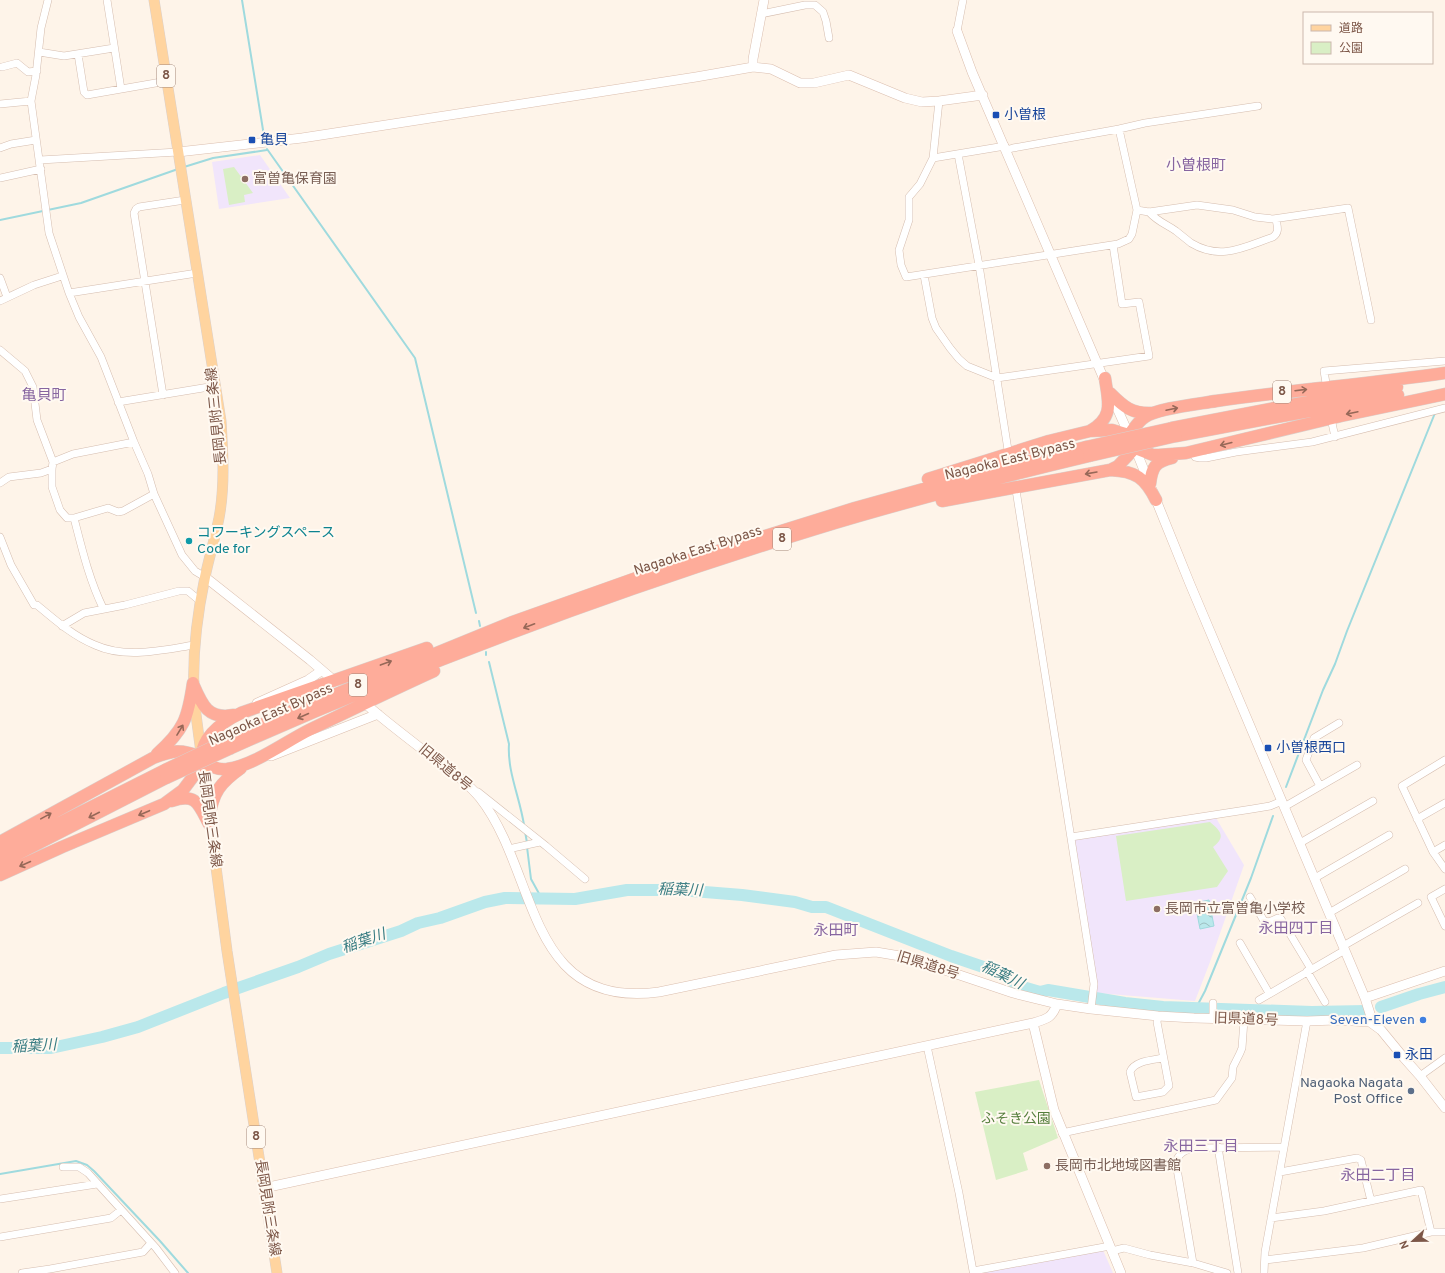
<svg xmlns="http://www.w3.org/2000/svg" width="1445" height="1273" viewBox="0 0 1445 1273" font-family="Overpass,'Noto Sans JP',sans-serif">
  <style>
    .education { fill: #f1e5fb }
    .park { fill: #d9efc5 }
    .water { fill: url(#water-waves); stroke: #9fdade }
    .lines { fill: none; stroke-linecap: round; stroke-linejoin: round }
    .stream { stroke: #9fdade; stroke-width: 2 }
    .river { stroke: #bae8eb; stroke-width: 12 }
    .street-casing { stroke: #d5bdaf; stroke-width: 8 }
    .secondary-casing { stroke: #dbbeae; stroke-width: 10 }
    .primary-casing { stroke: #dbd0cc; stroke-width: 11 }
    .highway-casing { stroke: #dbd0cc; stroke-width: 13 }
    .street { stroke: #fff; stroke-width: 7 }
    .secondary { stroke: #fff; stroke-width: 9 }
    .primary { stroke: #ffd49f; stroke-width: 10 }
    .highway { stroke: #feac9a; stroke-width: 12 }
    .highway-bridge-casing { stroke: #dbd0cc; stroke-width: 13; stroke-linecap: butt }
    .highway-bridge { stroke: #feac9a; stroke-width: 12 }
    .oneway { stroke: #976858 }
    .transit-dot { fill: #1a4fb4; stroke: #fff9f1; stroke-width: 1.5 }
    .education-dot { fill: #8d6e63; stroke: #fff9f1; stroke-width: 1.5 }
    .culture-dot { fill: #0f9aa8; stroke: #fff9f1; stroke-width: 1.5 }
    .shop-dot { fill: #3f7fe0; stroke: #fff9f1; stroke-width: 1.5 }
    .service-dot { fill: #5c6f8a; stroke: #fff9f1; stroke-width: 1.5 }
    .labels { text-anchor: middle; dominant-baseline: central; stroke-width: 4; stroke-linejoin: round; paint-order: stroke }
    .shield { fill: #fff9f1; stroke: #a4887b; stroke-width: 1 }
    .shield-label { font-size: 13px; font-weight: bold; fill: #7d5748 }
    .transit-label { font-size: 14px; fill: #164399; stroke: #fff9f1; text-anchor: start }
    .education-label { font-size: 14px; fill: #785e54; stroke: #fff9f1; text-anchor: start }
    .street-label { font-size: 14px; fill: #7d5748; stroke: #fff9f1 }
    .culture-label { font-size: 14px; fill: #0d838f; stroke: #fff9f1; text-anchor: start }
    .shop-label { font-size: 14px; fill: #366cbe; stroke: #fff9f1; text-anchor: end }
    .service-label { font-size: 14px; fill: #4e5e75; stroke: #fff9f1; text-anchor: end }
    .park-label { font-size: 14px; fill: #557e3c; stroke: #fff9f1 }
    .neighbourhood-label { font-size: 15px; fill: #8765a0; stroke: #fff9f1 }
    .water-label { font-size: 15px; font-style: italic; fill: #3a7d83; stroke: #fff9f1 }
  </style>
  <defs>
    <pattern id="water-waves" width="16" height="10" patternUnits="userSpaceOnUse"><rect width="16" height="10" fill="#bae8eb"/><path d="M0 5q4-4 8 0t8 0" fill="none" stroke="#9cbfc0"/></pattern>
  </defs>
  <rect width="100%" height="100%" fill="#fef4e9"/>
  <path class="education" d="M260 155 290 198 219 209 212 162Z
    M1216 818 1244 865 1210 962 1195 1001 1097 993 1074 841 1077 839Z
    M1103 1250 1113 1273H977Z"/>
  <path class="park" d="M234 167 253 193 244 195 245 202 229 205 223 169Z
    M1210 822C1221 831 1226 837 1213 847L1228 871 1217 887 1126 901 1116 836Z
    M1039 1080 1058 1138 1023 1153 1028 1170 996 1180 975 1092Z"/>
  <path class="water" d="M1209 900 1214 926 1200 929 1195 903Z"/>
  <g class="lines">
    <path class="stream" d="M242 0 264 136
      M267 149 415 358 476 613
      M184 167 213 158 267 150
      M0 220 81 203 178 169
      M479 621 480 626
      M486 652V655
      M489 662 509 744C507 771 520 798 524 825
      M1286 787 1323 690 1335 664 1347 631 1435 413
      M525 831 527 843
      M527 847 531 879 542 899
      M1196 1008 1205 991 1251 878 1273 816
      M0 1174 76 1161 87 1165 94 1171 160 1241 188 1273"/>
    <path class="river" d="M1381 1007 1419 994 1445 987
      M0 1048H51L102 1037 138 1027 224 993 298 967 329 954 401 931 418 923 440 918 485 902 505 898 575 899 627 890H680L742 895 795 902 812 907H826L951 956 998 972 1009 978 1016 985 1040 992 1048 990 1125 1003 1163 1007 1312 1012 1366 1011"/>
    <g class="street-casing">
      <path id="street" d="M48 0 41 28 36 75 31 101 49 233 69 293 79 317 101 357 134 442 148 474 154 494 182 555 195 571 205 577
        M107 0 121 89
        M761 14 805 5H815L823 12 826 21 829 38
        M957 31 963 0
        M39 52 64 56 114 48
        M78 54 84 92 87 95 167 81
        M2 67 17 63 28 72 37 71
        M939 101 933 158 920 184 909 197V220L899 250 901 265 906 277 1118 244 1129 239 1132 234 1137 210 1119 129
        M0 104 31 101
        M0 148 11 144 36 140
        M1006 150 1013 148 1119 129 1145 123 1258 106
        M958 154 979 265 1008 450
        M933 158 1005 146
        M40 160 178 152
        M0 178 41 169
        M1137 210 1149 212 1197 205 1233 210 1255 217 1273 219 1348 208 1371 320
        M1149 212C1158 222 1166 224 1176 231 1181 235 1186 239 1191 243 1221 261 1244 247 1273 237 1280 232 1277 226 1276 219
        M924 275 932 318 936 328 950 348 959 359 967 366 997 378 1149 356 1139 302 1122 304 1113 245
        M0 278 7 297
        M69 293 197 273
        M0 301 34 285 62 276
        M0 350 25 371 33 387 37 420 53 462 52 469V487L60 510 67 518H74C82 549 89 579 103 608
        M1326 383 1324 371 1445 361
        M163 395 134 213 136 209 139 207 185 200
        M118 402 215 386
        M1332 423 1335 437
        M1192 451 1195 457 1200 458H1206L1236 452 1312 442 1445 408
        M53 462 73 454 134 442
        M0 483 9 477 41 473 52 469
        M1016 490 1094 984 1091 1009
        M74 518 108 508 118 512 123 511 154 494
        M0 537 11 565 34 605H37C55 620 73 636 95 645 126 659 162 650 194 645
        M62 626 84 613 125 605 179 591H188L200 601
        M1445 760 1402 786 1433 852 1445 869
        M1320 786 1306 760 1314 738 1339 723
        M478 792 546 846 585 879
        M1284 807 1357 765
        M1417 819 1445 803
        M1071 837 1252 809 1270 806 1282 801
        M1300 843 1373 801
        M508 849 540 842
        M1433 852 1445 845
        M1315 878 1389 835
        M1445 889 1431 897 1445 926
        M1250 897 1264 921 1269 922 1278 918 1281 919 1311 969
        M1329 913 1405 869
        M1240 943 1269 993
        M1343 946 1418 903
        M1307 971 1325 1002
        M1259 1000 1345 950
        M1158 1016 1157 1022 1169 1086 1163 1092 1136 1097 1130 1072C1134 1061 1152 1060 1163 1058
        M1213 1018V1003
        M927 1046 959 1193 973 1271 1110 1246
        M1420 1076 1445 1058
        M1062 1133 1216 1100 1232 1078 1233 1067 1240 1053 1242 1048 1244 1020
        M1218 1147 1238 1273
        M63 1167H79L88 1173 156 1248 175 1273
        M1280 1172 1357 1158 1361 1160 1371 1201
        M0 1199 97 1184
        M1271 1218 1324 1211 1421 1190 1431 1232
        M0 1237 111 1218 121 1210
        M1112 1251 1124 1248 1150 1255 1193 1263 1227 1273
        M1265 1260 1363 1248 1431 1232H1445
        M1193 1263 1176 1163C1178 1152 1187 1149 1197 1148L1284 1147
        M22 1273 50 1269 143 1252 151 1243
        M1264 1273 1265 1252 1307 1021"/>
    </g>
    <g class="secondary-casing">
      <path id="secondary" d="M957 31 972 72 1106 384
        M753 67V59L764 0
        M178 152 302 138 696 77 753 67 771 69 800 83H814L849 75 905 98 922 102 939 101 983 95
        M1112 397 1135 448 1190 584 1365 998 1373 1023
        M205 577 310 660 331 678
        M257 703 308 680 321 671
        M368 706C390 725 413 742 436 760 452 772 468 783 480 798 539 873 525 1010 659 992L836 955 876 952 906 957 1013 993 1057 1004 1091 1009 1158 1016 1194 1018 1307 1021 1336 1020 1370 1022 1381 1030 1404 1058 1420 1076 1445 1108
        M271 756 378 714
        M1365 998 1445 971
        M1033 1023 1054 1110 1121 1273
        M264 1188 1033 1023C1047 1019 1052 1018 1057 1004"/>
    </g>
    <g class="primary-casing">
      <path id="primary" d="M154 0 221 421C223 454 225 486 219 518 215 538 209 558 205 577 196 620 191 663 195 707L227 951 277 1273"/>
    </g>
    <g class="highway-casing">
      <path id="highway" d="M1110 393C1124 407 1132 414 1152 413
        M1172 428 1285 406 1397 387
        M1090 431C1115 417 1108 401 1105 378
        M1176 436 1271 418 1398 395
        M1110 470C1136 471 1145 478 1156 500
        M928 479 1049 441 1090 431 1112 430 1129 435C1134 429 1138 421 1145 417 1158 408 1199 404 1216 401 1292 390 1369 384 1445 373
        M1150 484C1152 467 1155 462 1172 458
        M942 501 1110 470 1118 466 1135 448 1153 455H1159L1186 453 1341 416 1445 394
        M193 684C202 705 208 720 234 715
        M228 740 303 706 324 699 510 623 670 566 855 508 956 480 1086 447
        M231 748C421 663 617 590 815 529 906 501 997 478 1089 456
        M157 754C184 730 188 718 193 683
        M172 801C196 792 199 805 209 824
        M209 818C213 792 220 783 241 768
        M0 842 153 758C173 750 181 749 201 757 203 735 222 722 241 713L427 648
        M0 853 165 770
        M0 863 166 778
        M0 875 62 847 164 804 183 790 195 774 202 760C210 766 216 770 227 769 253 766 285 742 309 730 351 710 392 690 434 671"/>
    </g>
    <use href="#street" class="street"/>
    <use href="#secondary" class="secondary"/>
    <use href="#primary" class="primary"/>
    <use href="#highway" class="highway"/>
    <g class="highway-bridge-casing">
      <path id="highway-bridge" d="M1086 447 1172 428
        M1089 456 1176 436
        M165 770 228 740
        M166 778 231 748"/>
    </g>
    <use href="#highway-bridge" class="highway-bridge"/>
  </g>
  <defs><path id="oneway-shaft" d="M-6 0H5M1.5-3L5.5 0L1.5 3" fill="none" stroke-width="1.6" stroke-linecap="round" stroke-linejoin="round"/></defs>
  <g class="oneway">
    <use href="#oneway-shaft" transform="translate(1301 390) rotate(-7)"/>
    <use href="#oneway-shaft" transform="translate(1172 409) rotate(-12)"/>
    <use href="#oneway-shaft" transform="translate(1352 413) rotate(168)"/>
    <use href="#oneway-shaft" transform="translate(1226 444) rotate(166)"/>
    <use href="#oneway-shaft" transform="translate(1091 473) rotate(170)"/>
    <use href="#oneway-shaft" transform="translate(529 626) rotate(159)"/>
    <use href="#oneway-shaft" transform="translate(386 663) rotate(-20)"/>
    <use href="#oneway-shaft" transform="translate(303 716) rotate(156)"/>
    <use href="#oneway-shaft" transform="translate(180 730) rotate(-59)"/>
    <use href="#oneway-shaft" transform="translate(144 813) rotate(157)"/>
    <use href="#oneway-shaft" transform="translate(94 815) rotate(153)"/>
    <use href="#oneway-shaft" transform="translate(46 816) rotate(-29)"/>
    <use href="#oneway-shaft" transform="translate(25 864) rotate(156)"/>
  </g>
  <g class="transit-dot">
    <rect x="992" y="111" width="8" height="8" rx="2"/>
    <rect x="248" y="136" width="8" height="8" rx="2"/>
    <rect x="1264" y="744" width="8" height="8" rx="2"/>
    <rect x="1393" y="1051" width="8" height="8" rx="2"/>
  </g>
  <g class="education-dot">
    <circle cx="245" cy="179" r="4"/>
    <circle cx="1157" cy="909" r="4"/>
    <circle cx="1047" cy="1166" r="4"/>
  </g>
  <circle class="culture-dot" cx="189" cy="541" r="4"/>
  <circle class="shop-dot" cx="1423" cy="1020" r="4"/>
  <circle class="service-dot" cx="1411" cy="1091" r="4"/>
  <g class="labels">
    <g class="shield">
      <rect x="157" y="65" width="18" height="22" rx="3"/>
      <rect x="1273" y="381" width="18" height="22" rx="3"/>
      <rect x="773" y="528" width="18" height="22" rx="3"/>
      <rect x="349" y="674" width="18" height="22" rx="3"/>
      <rect x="247" y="1126" width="18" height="22" rx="3"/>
    </g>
    <g class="shield-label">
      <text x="166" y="76">8</text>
      <text x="1282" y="392">8</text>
      <text x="782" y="539">8</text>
      <text x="358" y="685">8</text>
      <text x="256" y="1137">8</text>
    </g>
    <g class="transit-label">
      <text x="1004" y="115">小曽根</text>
      <text x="260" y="140">亀貝</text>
      <text x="1276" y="748">小曽根西口</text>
      <text x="1405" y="1055">永田</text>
    </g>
    <g class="education-label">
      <text x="253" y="179">富曽亀保育園</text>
      <text x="1165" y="909">長岡市立富曽亀小学校</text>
      <text x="1055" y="1166">長岡市北地域図書館</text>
    </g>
    <g class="street-label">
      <text transform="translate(217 416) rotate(-96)">長岡見附三条線</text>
      <text transform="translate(1010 460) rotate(-14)">Nagaoka East Bypass</text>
      <text transform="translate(698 551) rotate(-18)">Nagaoka East Bypass</text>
      <text transform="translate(271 715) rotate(-24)">Nagaoka East Bypass</text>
      <text transform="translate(445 768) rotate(40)">旧県道8号</text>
      <text transform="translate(209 819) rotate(82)">長岡見附三条線</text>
      <text transform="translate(928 966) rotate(17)">旧県道8号</text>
      <text transform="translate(1246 1020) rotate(2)">旧県道8号</text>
      <text transform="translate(267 1208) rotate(81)">長岡見附三条線</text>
    </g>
    <g class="culture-label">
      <text x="197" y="533">コワーキングスペース<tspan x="197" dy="16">Code for</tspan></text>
    </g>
    <g class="shop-label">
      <text x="1415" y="1020">Seven-Eleven</text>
    </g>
    <g class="service-label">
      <text x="1403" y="1083">Nagaoka Nagata<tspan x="1403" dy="16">Post Office</tspan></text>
    </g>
    <g class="park-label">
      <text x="1016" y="1119">ふそき公園</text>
    </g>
    <g class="neighbourhood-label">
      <text x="1196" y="166">小曽根町</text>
      <text x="44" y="396">亀貝町</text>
      <text x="1296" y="929">永田四丁目</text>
      <text x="836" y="931">永田町</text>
      <text x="1201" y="1147">永田三丁目</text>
      <text x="1378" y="1176">永田二丁目</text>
    </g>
    <g class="water-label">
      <text transform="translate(680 891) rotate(2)">稲葉川</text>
      <text transform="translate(364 942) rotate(-19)">稲葉川</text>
      <text transform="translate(1002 976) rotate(26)">稲葉川</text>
      <text transform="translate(34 1047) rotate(-3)">稲葉川</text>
    </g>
  </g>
  <rect x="1303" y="12" width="130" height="52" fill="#fff9f1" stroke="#cbb8ad"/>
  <rect x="1311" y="25" width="20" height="6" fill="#ffd49f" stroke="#cbb8ad"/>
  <text x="1339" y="32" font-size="12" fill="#7d5748">道路</text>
  <rect x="1311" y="42" width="20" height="12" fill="#d9efc5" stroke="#cbb8ad"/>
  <text x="1339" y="52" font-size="12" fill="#7d5748">公園</text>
  <g transform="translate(1413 1241) rotate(248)" stroke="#fff9f1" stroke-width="3" paint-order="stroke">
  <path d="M0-3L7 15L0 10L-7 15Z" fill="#7d5748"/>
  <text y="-6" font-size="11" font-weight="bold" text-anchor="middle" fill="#7d5748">N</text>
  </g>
</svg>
